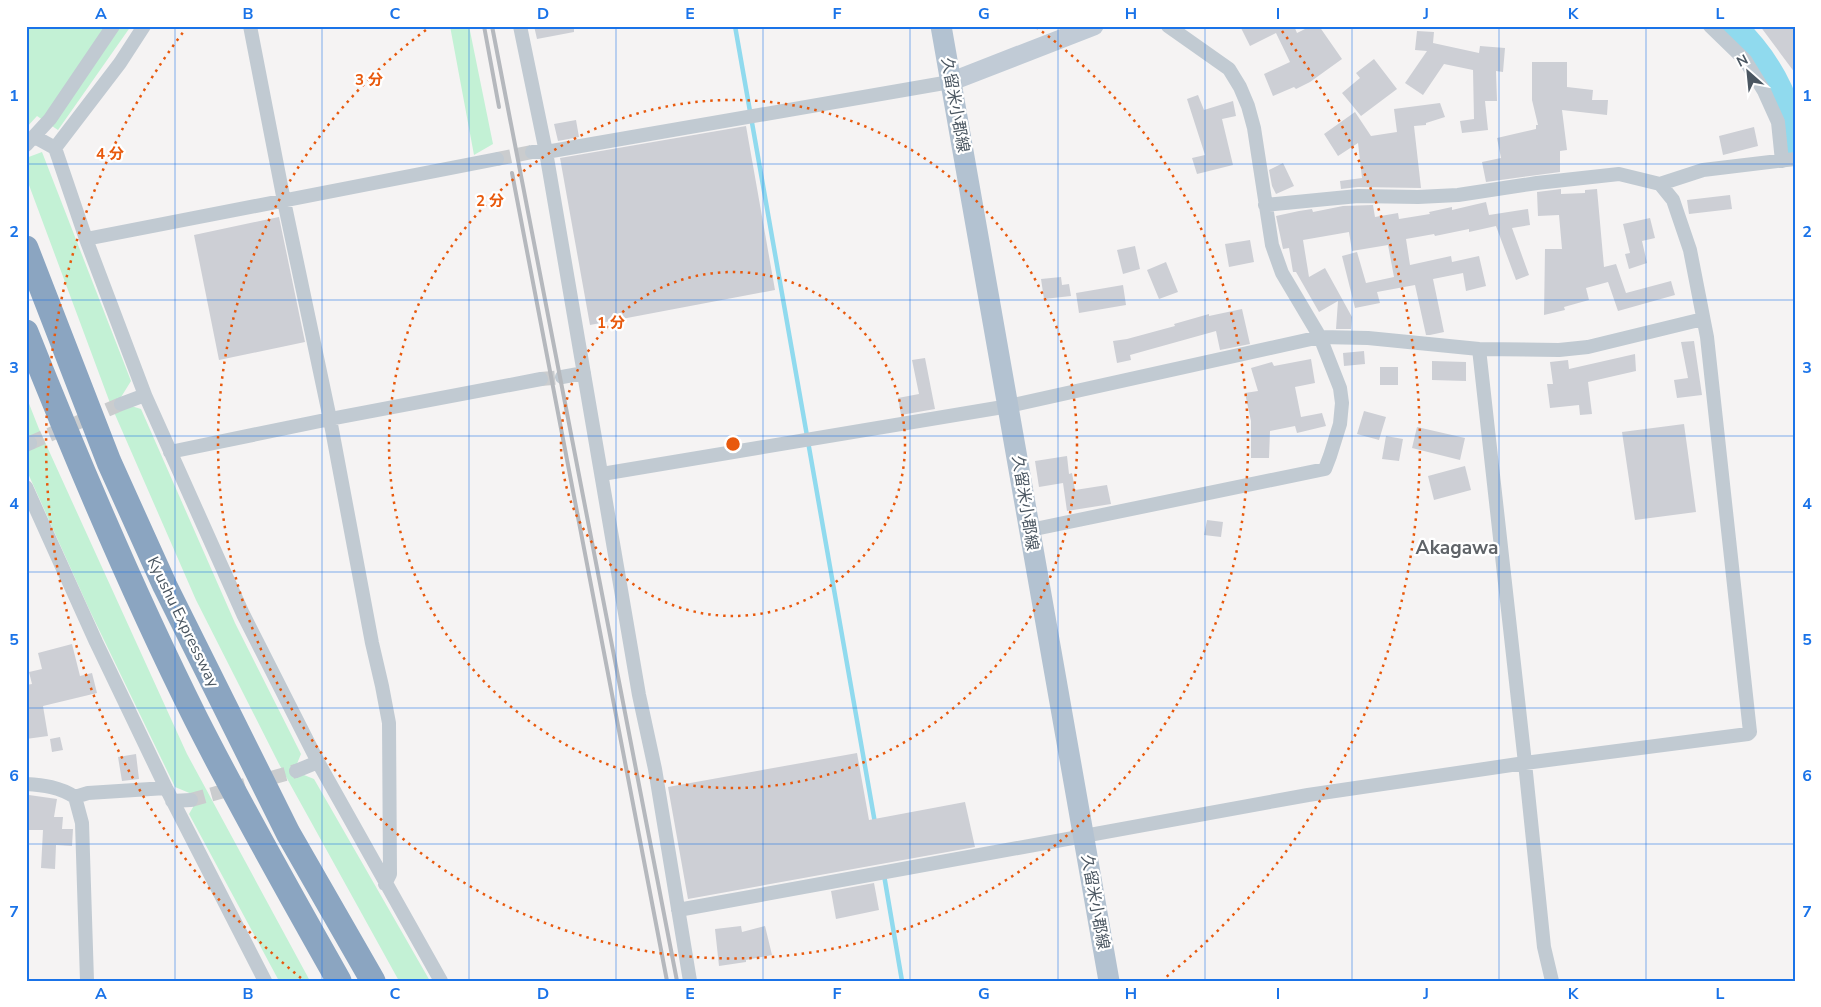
<svg xmlns="http://www.w3.org/2000/svg" width="1821" height="1007" viewBox="0 0 1821 1007" font-family="'Nunito Sans','Noto Sans JP',sans-serif">
  <style>
    .green { fill: #c3f1d5 }
    .lines { fill: none; stroke-linecap: round; stroke-linejoin: round }
    .stream { stroke: #90daee; stroke-width: 4.5 }
    .river { stroke: #90daee; stroke-width: 26 }
    .building { fill: #cdcfd5 }
    .street-tunnel { stroke: #caccce; stroke-width: 14; stroke-dasharray: 14 7; stroke-linecap: butt }
    .street { stroke: #c1cad2; stroke-width: 14 }
    .secondary { stroke: #c1cbd6; stroke-width: 19 }
    .primary { stroke: #b3c2d1; stroke-width: 21 }
    .highway { stroke: #8ba5c1; stroke-width: 25 }
    .rail { stroke: #b5b8bd; stroke-width: 4 }
    .grid { fill: none; stroke: #1a73e8; stroke-width: 1; stroke-opacity: 0.55 }
    .ring { fill: none; stroke: #e8590c; stroke-width: 2.5; stroke-dasharray: 2.5 5 }
    .labels { text-anchor: middle; dominant-baseline: central; stroke-width: 4.5; stroke-linejoin: round; paint-order: stroke }
    .street-label { font-size: 16px; fill: #4a5661; stroke: #fff }
    .quarter-label { font-size: 19px; font-weight: bold; fill: #5f6368; stroke: #fff }
    .centre { fill: #e8590c; stroke: #fff; stroke-width: 2.5 }
    .ring-label { font-size: 15px; text-anchor: middle; font-weight: bold; fill: #e8590c; stroke: #fff; stroke-width: 4.5; stroke-linejoin: round; paint-order: stroke }
    .neatline { fill: none; stroke: #1a73e8; stroke-width: 2 }
    .grid-label { font-size: 16px; text-anchor: middle; font-weight: bold; fill: #1a73e8 }
  </style>
  <rect width="100%" height="100%" fill="#f5f3f3"/>
  <path class="green" d="M26 26H131L58 130 37 116 26 128Z
    M450 26H469L493 144 474 155Z
    M42 152 131 381 118 402 141 409 235 623 301 754 294 771 314 779 430 981H399L279 764 196 600 110 403 26 177V158Z
    M26 396 39 429 187 754 310 981H279L189 814 199 797 175 787 89 609 26 469V456L36 440 26 436Z"/>
  <g class="lines">
    <path class="stream" d="M735 26 875 823
      M884 875 902 981"/>
    <path class="river" d="M1733 26C1758 50 1779 81 1789 115 1792 125 1793 136 1795 146"/>
  </g>
  <path class="building" d="M534 26H574V32L537 39Z
    M1240 26H1294L1297 33 1311 26H1319L1342 59 1310 82 1296 89 1294 87 1273 96 1264 74 1290 62 1276 33 1250 46Z
    M1760 26H1795V73Z
    M1417 31 1434 32 1433 43 1479 53 1480 46 1505 48 1503 72 1496 71 1497 101H1485L1488 130 1462 133 1460 121 1474 119 1473 70 1444 64 1423 95 1405 83 1427 51 1415 50Z
    M1374 59 1397 89 1361 116 1342 93 1360 78 1356 73Z
    M1532 62H1567V87L1593 90 1592 100H1608L1607 115 1562 110 1567 150 1560 151V172L1486 182 1482 162 1501 158 1497 138 1536 129V125H1538L1532 100Z
    M1198 95 1204 110 1233 101 1236 116 1222 119 1233 165 1197 174 1192 158 1205 155 1187 99Z
    M1440 103 1445 117 1426 123V125L1414 126 1421 188 1358 187 1341 189 1340 181 1362 178 1358 143 1338 156 1324 134 1355 112 1371 136 1397 132 1394 109Z
    M576 120 579 137 558 141 554 124Z
    M746 126 775 290 590 325 560 158Z
    M1754 127 1758 146 1723 155 1719 136Z
    M1283 163 1294 186 1276 194 1272 186 1269 170Z
    M1561 189V194L1585 193V190L1597 189 1604 267 1616 264 1626 293 1671 281 1675 295 1618 311 1608 282 1586 288 1589 300 1564 307 1565 310 1544 315 1545 249H1562L1559 215 1538 216 1537 192Z
    M1730 195 1732 209 1689 214 1687 200Z
    M1486 202 1489 215 1528 209 1530 225 1512 228 1529 275 1516 280 1496 226 1469 232V229L1435 236 1434 234 1406 239 1410 265 1451 256 1452 262 1479 256 1486 286 1466 291 1463 273 1433 279 1444 332 1430 335H1426L1415 285 1377 292 1380 303 1355 308 1342 256 1357 252 1366 283 1394 277 1388 245 1352 251 1349 232 1303 240 1309 277 1325 268 1352 317 1351 329H1336L1338 301 1319 312 1296 272H1293L1289 248 1283 249 1276 216 1299 211 1312 209 1313 212 1343 206 1373 205 1375 217 1398 213 1399 219 1430 214 1429 212 1452 207V210Z
    M279 217 305 342 219 360 194 235Z
    M1650 218 1655 238 1642 241 1647 263 1629 269 1625 254 1630 253 1623 224Z
    M1250 240 1254 262 1229 267 1225 244Z
    M1135 246 1140 269 1123 274 1117 250Z
    M1166 262 1178 292 1159 299 1147 270Z
    M1061 277 1062 285 1069 284 1071 296 1044 299 1041 279Z
    M1123 285 1126 305 1079 313 1076 293Z
    M1242 309 1250 344 1220 350 1216 331 1130 355 1131 360 1117 363 1113 341 1127 339 1175 326 1174 324 1209 314V316Z
    M1694 341 1702 395 1677 398 1674 380 1688 378 1681 342Z
    M1364 351 1365 364 1344 366 1343 353Z
    M1635 354 1636 371 1588 382 1592 414 1580 415 1579 405 1550 408 1547 384H1553L1550 362 1568 360 1569 369Z
    M925 358 935 409 901 415 898 398 919 394 912 360Z
    M1311 359 1315 383 1295 387 1301 417 1322 413 1326 426 1297 433 1295 426 1270 431 1269 458H1251V421L1245 393 1258 391 1251 368 1272 362 1274 366Z
    M1432 361 1466 362V381L1432 380Z
    M1380 367H1398V385H1380Z
    M1364 411 1386 417 1379 440 1357 434Z
    M1684 424 1696 512 1635 520 1622 432Z
    M1417 427 1465 438 1460 460 1412 448Z
    M1386 436 1403 439 1399 461 1382 459Z
    M1067 456 1069 474 1072 473 1075 490 1107 485 1111 504 1067 511 1063 483 1039 487 1035 461Z
    M1465 466 1471 490 1434 500 1428 476Z
    M1207 520 1223 522 1221 537 1204 535Z
    M72 644 80 676 92 673 97 693 43 706 48 736 26 739V685L32 684 29 672 42 669 38 653Z
    M60 737 63 750 52 752 50 739Z
    M857 753 869 820 965 802 975 847 688 899 668 787Z
    M136 754 139 779 122 781 118 757Z
    M29 795 57 799 54 817H63L62 829H73L72 846 56 845 55 869 41 868 43 830H26V811Z
    M874 883 879 910 836 919 831 891Z
    M741 926 742 932 765 926 772 955 746 960V962L719 966 715 929Z"/>
  <g class="lines">
    <path class="street-tunnel" d="M497 159 532 152
      M541 379 562 377
      M30 443 121 404
      M191 800 296 771"/>
    <path class="street" d="M250 26 284 201 330 419 372 643 382 686 389 723 390 874 385 884
      M520 26 546 152 639 695 655 769 690 981
      M1710 26 1745 60 1764 91 1778 122 1782 161
      M35 137 55 148 86 239 145 395 243 614 318 762 441 981
      M26 145 50 119 113 26
      M55 148 120 63 144 26
      M532 152H546L950 82
      M1265 205 1358 196 1418 197 1458 195 1537 183 1619 174 1660 184 1703 170 1795 159
      M86 239 497 159
      M1479 349 1525 763 1544 947 1552 981
      M562 377 584 373
      M121 404 145 395
      M26 445 30 443
      M170 452 330 419 541 379
      M602 474 1009 406 1320 337 1368 338 1479 349 1559 350 1588 347 1703 319
      M26 487 96 642 166 788 265 981
      M1030 530 1325 469 1330 456 1340 424 1342 403 1340 388 1320 337 1282 273 1272 245 1254 128 1248 106 1240 87 1229 69 1168 26
      M296 771 318 762
      M26 784C44 785 59 787 75 797L82 823 87 981
      M75 797 88 793 166 788
      M172 801 191 800
      M678 910 1308 795 1525 763 1748 734 1750 732 1707 337 1690 250 1673 200 1660 184"/>
    <path class="secondary" d="M950 82 1094 26"/>
    <path class="primary" d="M941 26 1109 981"/>
    <path class="highway" d="M26 248 109 462 165 586 288 833 373 981
      M26 332C78 463 133 593 196 719 241 808 290 894 339 981"/>
    <path class="rail" d="M484 26 499 107
      M492 26 677 981
      M512 173 667 981"/>
  </g>
  <path class="grid" d="M175 26V981M322 26V981M469 26V981M616 26V981M763 26V981M910 26V981M1058 26V981M1205 26V981M1352 26V981M1499 26V981M1646 26V981M26 164H1795M26 300H1795M26 436H1795M26 572H1795M26 708H1795M26 844H1795"/>
  <g class="ring">
    <circle cx="733" cy="444" r="172"/>
    <circle cx="733" cy="444" r="344"/>
    <path d="M1036 27A515 515 0 1 1 430 27"/>
    <path d="M301 978A687 687 0 0 1 184 31M1282 31A687 687 0 0 1 1165 978"/>
  </g>
  <g class="labels">
    <g class="street-label">
      <text transform="translate(955 105) rotate(80)">久留米小郡線</text>
      <text transform="translate(1025 503) rotate(81)">久留米小郡線</text>
      <text transform="translate(183 622) rotate(64)">Kyushu Expressway</text>
      <text transform="translate(1095 902) rotate(80)">久留米小郡線</text>
    </g>
    <g class="quarter-label">
      <text x="1457" y="548">Akagawa</text>
    </g>
  </g>
  <circle cx="733" cy="444" r="8" class="centre"/>
  <g class="ring-label">
    <text x="369" y="85">3 分</text>
    <text x="110" y="159">4 分</text>
    <text x="490" y="206">2 分</text>
    <text x="611" y="328">1 分</text>
  </g>
  <rect width="1821" height="1007" fill="none" stroke="#ffffff" stroke-width="55"/>
  <g transform="translate(1748 72) rotate(333)" stroke="#ffffff" stroke-width="4" paint-order="stroke">
  <path d="M0-4L9 19L0 12L-9 19Z" fill="#4a5661"/>
  <text y="-8" font-size="14" font-weight="bold" text-anchor="middle" fill="#4a5661">N</text>
  </g>
  <rect x="28" y="28" width="1766" height="952" class="neatline"/>
  <g class="grid-label">
    <text x="101" y="19">A</text>
    <text x="248" y="19">B</text>
    <text x="395" y="19">C</text>
    <text x="543" y="19">D</text>
    <text x="690" y="19">E</text>
    <text x="837" y="19">F</text>
    <text x="984" y="19">G</text>
    <text x="1131" y="19">H</text>
    <text x="1278" y="19">I</text>
    <text x="1426" y="19">J</text>
    <text x="1573" y="19">K</text>
    <text x="1720" y="19">L</text>
    <text x="14" y="101">1</text>
    <text x="1807" y="101">1</text>
    <text x="14" y="237">2</text>
    <text x="1807" y="237">2</text>
    <text x="14" y="373">3</text>
    <text x="1807" y="373">3</text>
    <text x="14" y="509">4</text>
    <text x="1807" y="509">4</text>
    <text x="14" y="645">5</text>
    <text x="1807" y="645">5</text>
    <text x="14" y="781">6</text>
    <text x="1807" y="781">6</text>
    <text x="14" y="917">7</text>
    <text x="1807" y="917">7</text>
    <text x="101" y="999">A</text>
    <text x="248" y="999">B</text>
    <text x="395" y="999">C</text>
    <text x="543" y="999">D</text>
    <text x="690" y="999">E</text>
    <text x="837" y="999">F</text>
    <text x="984" y="999">G</text>
    <text x="1131" y="999">H</text>
    <text x="1278" y="999">I</text>
    <text x="1426" y="999">J</text>
    <text x="1573" y="999">K</text>
    <text x="1720" y="999">L</text>
  </g>
</svg>
